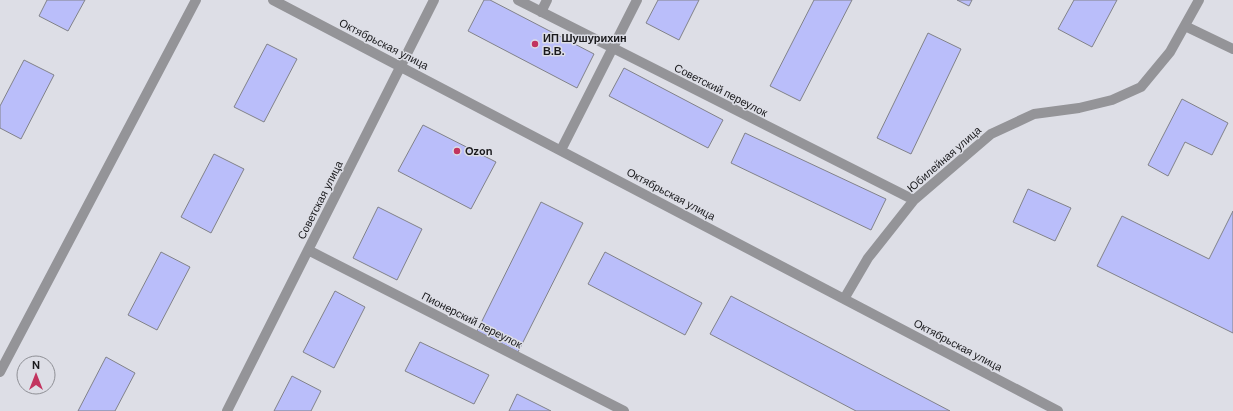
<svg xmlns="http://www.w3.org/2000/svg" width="1233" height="411" viewBox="0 0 1233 411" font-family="'DM Sans',sans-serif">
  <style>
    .building { fill: #babefa; stroke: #818289 }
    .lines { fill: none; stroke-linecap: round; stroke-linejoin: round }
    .minor { stroke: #949498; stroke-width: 10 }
    .poi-dot { fill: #c2345f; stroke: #dddee6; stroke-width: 1.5 }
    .labels { text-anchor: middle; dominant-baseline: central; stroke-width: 3; stroke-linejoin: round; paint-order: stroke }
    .poi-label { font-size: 11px; font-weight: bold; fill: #1a1a1d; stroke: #dddee6; text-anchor: start }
    .street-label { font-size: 11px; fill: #1a1a1d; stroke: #dddee6 }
  </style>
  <rect width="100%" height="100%" fill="#dddee6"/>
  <path class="building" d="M47 0H85L68 31 39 16Z
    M484 0H490L594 54 577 88 468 31Z
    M658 0H699L679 40 646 23Z
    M814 0H852L800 101 770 86Z
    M957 0H972L969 6Z
    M1074 0H1117L1092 47 1058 29Z
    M928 33 961 49 911 154 877 138Z
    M267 44 297 59 264 122 234 107Z
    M24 60 54 75 21 139 0 128V106Z
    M624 68 723 120 708 148 609 96Z
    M1182 99 1228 123 1212 155 1185 142 1168 176 1148 165Z
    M423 125 496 162 471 209 398 171Z
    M745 133 886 199 871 230 731 163Z
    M214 154 244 169 211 233 181 217Z
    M1028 189 1071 208 1055 241 1013 222Z
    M541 202 583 223 518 352 477 331Z
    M378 207 422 229 397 280 353 258Z
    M1233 211V333L1097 266 1122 216 1209 259Z
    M161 252 190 267 157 330 128 315Z
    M605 252 702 303 685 335 588 284Z
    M335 291 365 307 334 368 303 352Z
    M731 296 950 411H856L710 334Z
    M420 342 489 375 474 404 405 371Z
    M106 357 135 373 115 411H78Z
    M292 376 321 391 311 411H274Z
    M517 394 551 411H509Z"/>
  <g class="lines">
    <path class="minor" d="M273 0 1058 411
      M518 0 914 200
      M541 12 547 0
      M1185 26 1233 49
      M561 150 637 0
      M308 250 624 411
      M844 299 868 258 914 200 991 134 1034 114 1079 108 1112 100 1141 87 1170 52 1199 0
      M0 372 196 0
      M227 411 434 0"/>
  </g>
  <g class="poi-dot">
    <circle cx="535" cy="44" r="4"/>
    <circle cx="457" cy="151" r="4"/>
  </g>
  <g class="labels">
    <g class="poi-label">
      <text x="543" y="38">ИП Шушурихин<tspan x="543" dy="13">В.В.</tspan></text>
      <text x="465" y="151">Ozon</text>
    </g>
    <g class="street-label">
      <text transform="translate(384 44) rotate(27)">Октябрьская улица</text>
      <text transform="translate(721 90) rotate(27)">Советский переулок</text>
      <text transform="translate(944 159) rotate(-41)">Юбилейная улица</text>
      <text transform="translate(671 194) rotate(28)">Октябрьская улица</text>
      <text transform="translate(320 200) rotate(-63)">Советская улица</text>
      <text transform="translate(472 320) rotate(27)">Пионерский переулок</text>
      <text transform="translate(958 345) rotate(28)">Октябрьская улица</text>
    </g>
  </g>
  <g transform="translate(36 375)"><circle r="19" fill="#dddee6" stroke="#8f9096"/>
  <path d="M0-3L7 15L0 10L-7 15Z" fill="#c2345f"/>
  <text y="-6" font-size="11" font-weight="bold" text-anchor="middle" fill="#1a1a1d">N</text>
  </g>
</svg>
